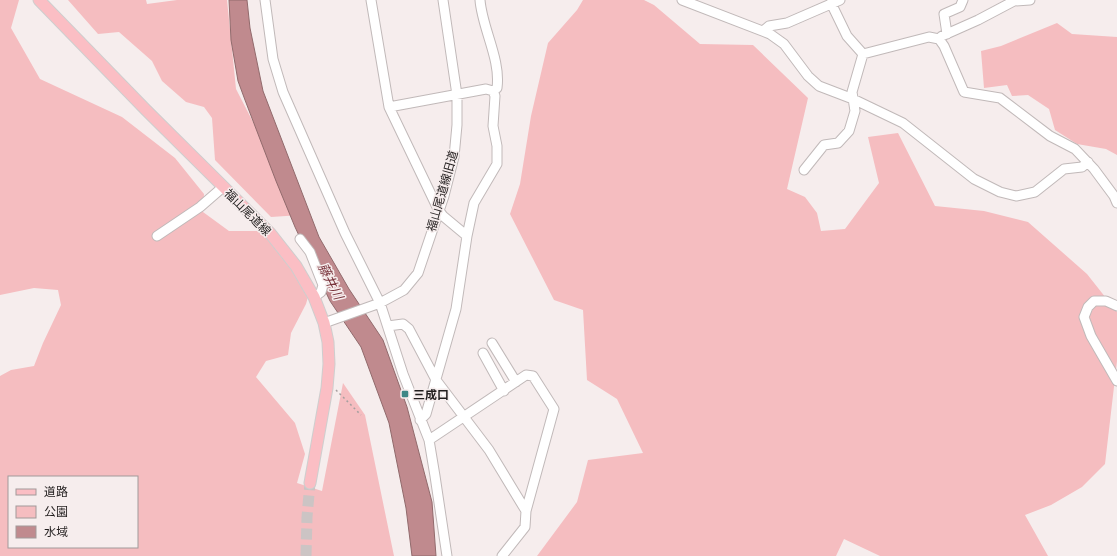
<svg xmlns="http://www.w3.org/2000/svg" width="1117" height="556" viewBox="0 0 1117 556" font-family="Inter,'Noto Sans JP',sans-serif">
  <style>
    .green { fill: #f5bdc0; fill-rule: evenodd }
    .water { fill: #c08a8e; stroke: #916a6c }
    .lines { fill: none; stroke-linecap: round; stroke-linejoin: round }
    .major-tunnel { stroke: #ccc4c4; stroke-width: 11; stroke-dasharray: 11 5.5; stroke-linecap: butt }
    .minor-casing { stroke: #c1b9b9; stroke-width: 11 }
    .major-casing { stroke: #cecece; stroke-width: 13 }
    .path { stroke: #a69f9f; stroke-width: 1.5; stroke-dasharray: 2 3; stroke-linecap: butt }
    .minor { stroke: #fff; stroke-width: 9 }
    .major { stroke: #fbbec4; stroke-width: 11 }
    .poi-dot { fill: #3f8786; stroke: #f6eded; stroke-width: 1.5 }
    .labels { text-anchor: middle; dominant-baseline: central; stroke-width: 3; stroke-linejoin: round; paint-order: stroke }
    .street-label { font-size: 12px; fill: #221e1e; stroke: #f6eded }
    .poi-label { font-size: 12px; font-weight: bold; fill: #221e1e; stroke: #f6eded; text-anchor: start }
    .water-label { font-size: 13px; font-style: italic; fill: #79343c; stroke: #f6eded }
  </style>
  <rect width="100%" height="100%" fill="#f6eded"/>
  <path class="green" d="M0 0H19L11 28 40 79 122 117 175 158 204 194 203 212 229 231H263L312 283 306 304 291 333 288 355 266 361 256 377 295 423 305 454 297 483 322 491 343 383 365 415 394 556H0V376L11 370 34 366 43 343 61 305 58 290 34 288 0 295ZM9 477H137V547H9Z
    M68 0H146L147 4 177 0H227L236 89 301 215 271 217 215 160 212 118 204 107 186 102 162 81 152 61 119 32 98 34Z
    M583 0H644L654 5 700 44 753 45 808 98 787 189 805 197 817 213 821 231 845 229 879 183 868 137 898 133 935 206 984 211 1028 222 1087 274 1117 312V361L1105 464 1082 487 1051 505 1025 515 1048 556H880L844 539 836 556H537L577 502 588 460 643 453 617 399 587 380 583 310 554 300 510 214 520 184 531 116 548 43 577 10Z
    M1057 23 1072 34 1117 37V155L1106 149 1077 144 1055 130 1049 109 1028 95 1012 96 1007 85 984 88 981 51 1001 46Z"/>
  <path class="water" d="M229 0H247L250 28 263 91 319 237 349 289 383 340 407 407 432 502 436 556H412L406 508 389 423 361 347 330 301 295 227 276 181 245 100 238 81 231 40Z"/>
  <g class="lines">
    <path class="major-tunnel" d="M306 556 307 517 310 483"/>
    <g class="minor-casing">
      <path id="minor" d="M265 0 273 59 283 92 345 233 380 303 403 374 429 440 435 476 447 556
        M371 0 389 107 438 209 443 216 467 236
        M480 0C482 28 501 59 497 88L493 91
        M682 0 770 34 784 44 808 76 819 86 853 99 903 123 974 179 1000 192 1016 196 1035 192 1064 169 1082 167 1088 162
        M831 3 847 36 863 54 929 37 939 39 944 46 964 92 1000 98 1050 136 1075 149 1094 169 1114 196 1117 203
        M763 31 769 26 787 23 840 0
        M947 34 944 14 960 7 963 0
        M939 39 942 36 978 20 1014 1 1030 0
        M389 107 486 89 493 91 495 96 493 126 497 146V164L474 203 467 236 456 309 426 414 420 420
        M804 170 824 145 838 143 849 131 855 111 852 92 863 54
        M157 236 200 207 223 187
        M300 239 310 252 323 285 321 292 314 297
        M1117 306 1106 301H1094L1088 307 1084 317 1091 336 1117 381
        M324 323 380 303 404 290 418 273 444 196 454 157 457 125V95L443 0
        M388 326 403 324 409 329 436 380 489 450 526 511
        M492 343 516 382
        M483 353 504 391
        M429 440 526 375 533 376 554 409 526 511 525 527 502 556"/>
    </g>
    <g class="major-casing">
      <path id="major" d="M39 0 146 110 270 233 296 266 314 297 324 323 328 342 329 364 327 388 310 483"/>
    </g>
    <path class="path" d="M336 390 361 415"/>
    <use href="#minor" class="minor"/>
    <use href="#major" class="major"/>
  </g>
  <rect class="poi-dot" x="401" y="390" width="8" height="8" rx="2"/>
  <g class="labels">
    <g class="street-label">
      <text transform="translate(442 191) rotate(-74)">福山尾道線旧道</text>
      <text transform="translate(248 212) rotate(45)">福山尾道線</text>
    </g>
    <g class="poi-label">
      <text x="413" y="394">三成口</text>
    </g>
    <g class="water-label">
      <text transform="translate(331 281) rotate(63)">藤井川</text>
    </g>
  </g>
  <rect x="8" y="476" width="130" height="72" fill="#f6eded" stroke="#a19a9a"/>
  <rect x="16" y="489" width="20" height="6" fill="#fbbec4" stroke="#a19a9a"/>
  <text x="44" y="496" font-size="12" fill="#221e1e">道路</text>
  <rect x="16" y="506" width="20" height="12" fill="#f5bdc0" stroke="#a19a9a"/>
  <text x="44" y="516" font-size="12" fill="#221e1e">公園</text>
  <rect x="16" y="526" width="20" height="12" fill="#c08a8e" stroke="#a19a9a"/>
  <text x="44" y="536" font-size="12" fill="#221e1e">水域</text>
</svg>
